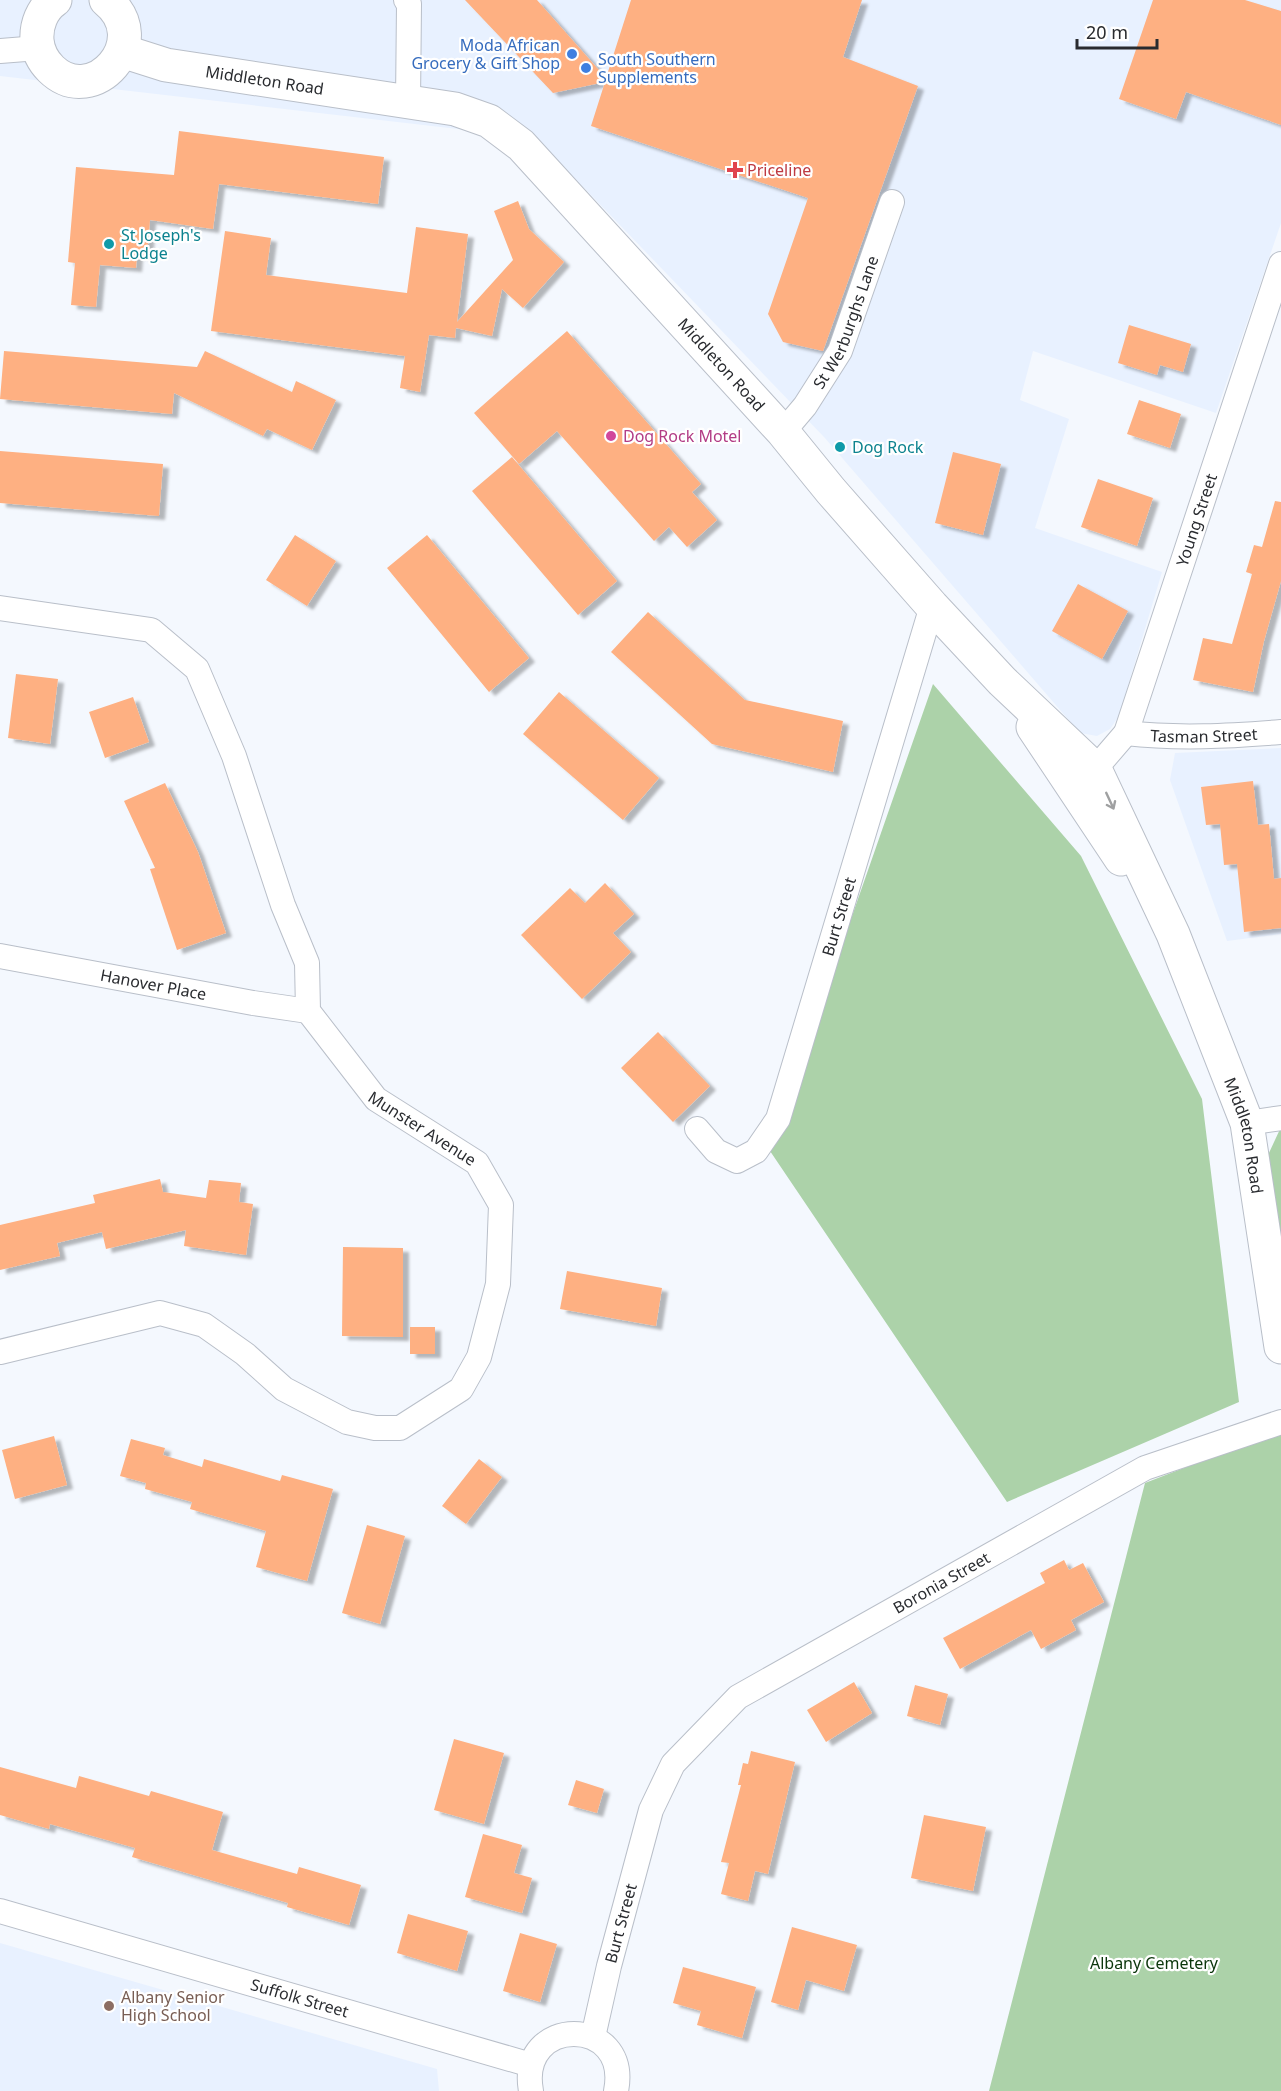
<svg xmlns="http://www.w3.org/2000/svg" width="1281" height="2091" viewBox="0 0 1281 2091" font-family="'Noto Sans',sans-serif">
  <style>
    .built { fill: #e8f1ff }
    .green { fill: #acd2a9 }
    .building { fill: #feb082; filter: url(#shadow) }
    .lines { fill: none; stroke-linecap: round; stroke-linejoin: round }
    .minor-casing { stroke: #b9bfc9; stroke-width: 26 }
    .secondary-casing { stroke: #b9bfc9; stroke-width: 35 }
    .minor { stroke: #fff; stroke-width: 24 }
    .secondary { stroke: #fff; stroke-width: 33 }
    .oneway { stroke: #9fa0a1 }
    .shop-dot { fill: #3f7fe0; stroke: #fff; stroke-width: 2 }
    .health-dot { fill: #e0444e; stroke: #fff; stroke-width: 2 }
    .culture-dot { fill: #0f9aa8; stroke: #fff; stroke-width: 2 }
    .hotel-dot { fill: #d1479c; stroke: #fff; stroke-width: 2 }
    .education-dot { fill: #8d6e63; stroke: #fff; stroke-width: 2 }
    .labels { text-anchor: middle; dominant-baseline: central; stroke-width: 4.5; stroke-linejoin: round; paint-order: stroke }
    .shop-label { font-size: 16px; fill: #366cbe; stroke: #fff; text-anchor: end }
    .street-label { font-size: 16px; fill: #292b2f; stroke: #fff }
    .health-label { font-size: 16px; fill: #be3a42; stroke: #fff; text-anchor: start }
    .culture-label { font-size: 16px; fill: #0d838f; stroke: #fff; text-anchor: start }
    .hotel-label { font-size: 16px; fill: #b23c85; stroke: #fff; text-anchor: start }
    .park-label { font-size: 16px; fill: #0a350a; stroke: #fff }
    .education-label { font-size: 16px; fill: #785e54; stroke: #fff; text-anchor: start }
  </style>
  <defs>
    <filter id="shadow"><feDropShadow dx="6" dy="4" stdDeviation="1.5" flood-color="#0004"/></filter>
  </defs>
  <rect width="100%" height="100%" fill="#f4f8fe"/>
  <path class="built" d="M0 0H1281V223L1216 413 1033 351 1020 400 1069 419 1035 528 1162 572 1119 716 1110 729 1097 736 1080 733 824 437 536 138 0 76Z
    M1281 748V934L1227 941 1170 780 1175 753Z
    M0 1943 437 2069 439 2091H0Z"/>
  <path class="green" d="M933 684 1081 856 1202 1099 1239 1402 1007 1502 770 1151Z
    M1281 1127V1252L1268 1155Z
    M1281 1435V2091H989L1145 1483 1233 1449Z"/>
  <path class="building" d="M465 0H537L606 78 631 0H862L843 57 918 86 823 351 783 342 768 314 808 198 591 126 605 82 553 93Z
    M1153 0H1245L1281 11V125L1186 92 1176 119 1119 99Z
    M179 131 384 157 378 204 219 184 213 229 150 220 147 256 137 255 136 268 100 265 96 307 71 305 75 263 68 262 76 167 174 175Z
    M518 201 529 229 564 262 523 308 502 289 492 336 456 328 455 338 429 335 420 392 400 388 405 356 211 331 225 231 271 238 266 275 407 293 416 227 468 234 457 322 513 260 494 211Z
    M1129 325 1191 344 1183 372 1160 365 1157 375 1118 363Z
    M567 331 701 484 692 492 717 520 687 547 669 527 654 541 557 431 519 464 474 413Z
    M4 351 197 367 205 351 292 392 296 381 336 400 312 450 267 429 263 436 174 393 172 414 0 399Z
    M1139 400 1181 414 1170 448 1127 434Z
    M0 451 163 464 159 516 0 503Z
    M953 452 1001 464 983 535 935 523Z
    M512 457 617 581 578 615 472 491Z
    M1098 479 1153 498 1137 546 1081 527Z
    M1275 501 1281 502V581L1264 641 1253 692 1193 680 1203 638 1232 644 1252 574 1246 572 1254 545 1262 547Z
    M295 535 336 561 307 606 266 580Z
    M427 535 529 658 489 692 387 568Z
    M1078 584 1128 611 1102 659 1052 631Z
    M648 612 745 700 843 721 833 772 712 744 611 652Z
    M16 674 58 679 50 744 8 738Z
    M559 692 659 778 623 820 523 734Z
    M133 697 149 742 105 758 89 712Z
    M1253 781 1258 825 1269 824 1274 879 1281 878V928L1244 932 1237 864 1224 865 1220 824 1206 825 1201 787Z
    M165 783 198 852 226 933 177 950 150 869 155 868 124 801Z
    M605 883 634 914 613 933 631 952 582 999 521 935 570 888 585 903Z
    M658 1032 710 1086 673 1122 621 1068Z
    M160 1179 163 1192 206 1198 209 1180 241 1183 239 1202 253 1204 246 1255 184 1246 186 1230 106 1249 102 1232 57 1243 60 1256 0 1270V1225L95 1203 93 1195Z
    M343 1247 403 1248V1337L342 1336Z
    M567 1271 662 1288 656 1326 560 1309Z
    M410 1327H435V1354H410Z
    M54 1436 67 1485 15 1499 2 1450Z
    M131 1439 165 1448 163 1455 202 1467 204 1459 280 1481 282 1475 333 1489 307 1581 256 1567 266 1531 190 1509 192 1502 145 1489 146 1483 120 1476Z
    M479 1459 502 1477 466 1524 442 1506Z
    M367 1525 405 1536 380 1624 342 1613Z
    M1064 1560 1069 1570 1083 1563 1104 1602 1071 1620 1076 1630 1041 1649 1031 1630 960 1669 943 1638 1045 1583 1040 1573Z
    M854 1682 872 1713 826 1742 807 1710Z
    M915 1685 948 1694 940 1725 907 1716Z
    M454 1739 504 1753 484 1824 434 1810Z
    M751 1751 795 1762 768 1874 755 1871 748 1901 721 1894 729 1863 721 1862 741 1785H738L743 1763 748 1764Z
    M0 1767 76 1788 79 1776 149 1796 151 1791 223 1812 212 1850 297 1874 299 1867 361 1885 349 1925 287 1907 288 1903 132 1857 135 1848 50 1824 49 1829 0 1815Z
    M576 1780 604 1789 597 1813 568 1805Z
    M924 1815 986 1827 973 1891 911 1878Z
    M483 1834 522 1845 514 1873 532 1878 522 1913 465 1897Z
    M408 1914 468 1931 457 1971 397 1953Z
    M792 1927 857 1945 844 1991 806 1980 798 2010 771 2002Z
    M520 1933 557 1944 540 2002 503 1991Z
    M683 1967 756 1987 742 2038 697 2025 701 2011 673 2003Z"/>
  <g class="lines">
    <g class="minor-casing">
      <g id="minor">
        <path d="M406 0 409 4 408 102"/>
        <path d="M0 51 38 48"/>
        <path id="s1" d="M783 432 805 406 840 351 892 202"/>
        <path id="s2" d="M0 608 151 630 197 669 234 756 283 905 307 963 308 1011 376 1099 477 1163 501 1205 498 1284 479 1357 461 1389 400 1428H375L347 1422 284 1389 245 1354 204 1325 160 1313 0 1352"/>
        <path id="s3" d="M1126 733C1178 739 1229 736 1281 732"/>
        <path id="s4" d="M1095 769 1126 733 1281 264"/>
        <path id="s5" d="M0 956 253 1003 308 1011"/>
        <path d="M1247 1123 1281 1118"/>
        <path id="s6" d="M697 1129 716 1151 737 1161 756 1151 778 1119 932 606"/>
        <path id="s7" d="M0 1911 531 2065"/>
        <path id="s8" d="M593 2037 609 1966 651 1810 673 1764 738 1697 1145 1468 1281 1422"/>
        <path d="M531 2091C517 2015 631 2015 616 2091"/>
      </g>
    </g>
    <g class="secondary-casing">
      <g id="secondary">
        <path d="M55 0C42 9 36 25 37 40 38 52 43 61 51 69 93 110 156 40 106 0"/>
        <path id="s9" d="M122 51 166 65 455 109 489 121 521 145 783 432 831 491 932 606 1002 681 1095 769 1173 934 1247 1123 1281 1347"/>
        <path d="M1033 727 1121 859"/>
      </g>
    </g>
    <use href="#minor" class="minor"/>
    <use href="#secondary" class="secondary"/>
  </g>
  <defs><path id="oneway-shaft" d="M-6 0H5M1.5-3L5.5 0L1.5 3" fill="none" stroke-width="1.6" stroke-linecap="round" stroke-linejoin="round" transform="scale(1.5)"/></defs>
  <use class="oneway" href="#oneway-shaft" transform="translate(1110 801) rotate(65)"/>
  <g class="shop-dot">
    <circle cx="572" cy="54" r="6"/>
    <circle cx="586" cy="68" r="6"/>
  </g>
  <path class="health-dot" d="M732 161h6v6h6v6h-6v6h-6v-6h-6v-6h6z"/>
  <g class="culture-dot">
    <circle cx="109" cy="244" r="6"/>
    <circle cx="840" cy="447" r="6"/>
  </g>
  <circle class="hotel-dot" cx="611" cy="436" r="6"/>
  <circle class="education-dot" cx="109" cy="2006" r="6"/>
  <g class="labels">
    <g class="shop-label">
      <text x="560" y="45">Moda African<tspan x="560" dy="18">Grocery &amp; Gift Shop</tspan></text>
      <text x="598" y="59" text-anchor="start">South Southern<tspan x="598" dy="18">Supplements</tspan></text>
    </g>
    <g class="street-label">
      <text stroke="none"><textPath href="#s9" startOffset="146">Middleton Road</textPath></text>
      <text stroke="none"><textPath href="#s1" startOffset="128">St Werburghs Lane</textPath></text>
      <text stroke="none"><textPath href="#s9" startOffset="712">Middleton Road</textPath></text>
      <text stroke="none"><textPath href="#s4" startOffset="272">Young Street</textPath></text>
      <text stroke="none"><textPath href="#s3" startOffset="78">Tasman Street</textPath></text>
      <text stroke="none"><textPath href="#s6" startOffset="324">Burt Street</textPath></text>
      <text stroke="none"><textPath href="#s5" startOffset="156">Hanover Place</textPath></text>
      <text stroke="none"><textPath href="#s2" startOffset="741">Munster Avenue</textPath></text>
      <text stroke="none"><textPath href="#s9" startOffset="1660">Middleton Road</textPath></text>
      <text stroke="none"><textPath href="#s8" startOffset="612">Boronia Street</textPath></text>
      <text stroke="none"><textPath href="#s8" startOffset="117">Burt Street</textPath></text>
      <text stroke="none"><textPath href="#s7" startOffset="312">Suffolk Street</textPath></text>
    </g>
    <g class="health-label">
      <text x="747" y="170">Priceline</text>
    </g>
    <g class="culture-label">
      <text x="121" y="235">St Joseph's<tspan x="121" dy="18">Lodge</tspan></text>
      <text x="852" y="447">Dog Rock</text>
    </g>
    <g class="hotel-label">
      <text x="623" y="436">Dog Rock Motel</text>
    </g>
    <g class="park-label">
      <text x="1154" y="1963">Albany Cemetery</text>
    </g>
    <g class="education-label">
      <text x="121" y="1997">Albany Senior<tspan x="121" dy="18">High School</tspan></text>
    </g>
  </g>
  <path d="M1077 39v9h80v-9" fill="none" stroke="#292b2f" stroke-width="3"/>
  <text x="1086" y="39" font-size="18" fill="#292b2f" stroke="#ffffff" stroke-width="4.5" paint-order="stroke">20 m</text>
</svg>
